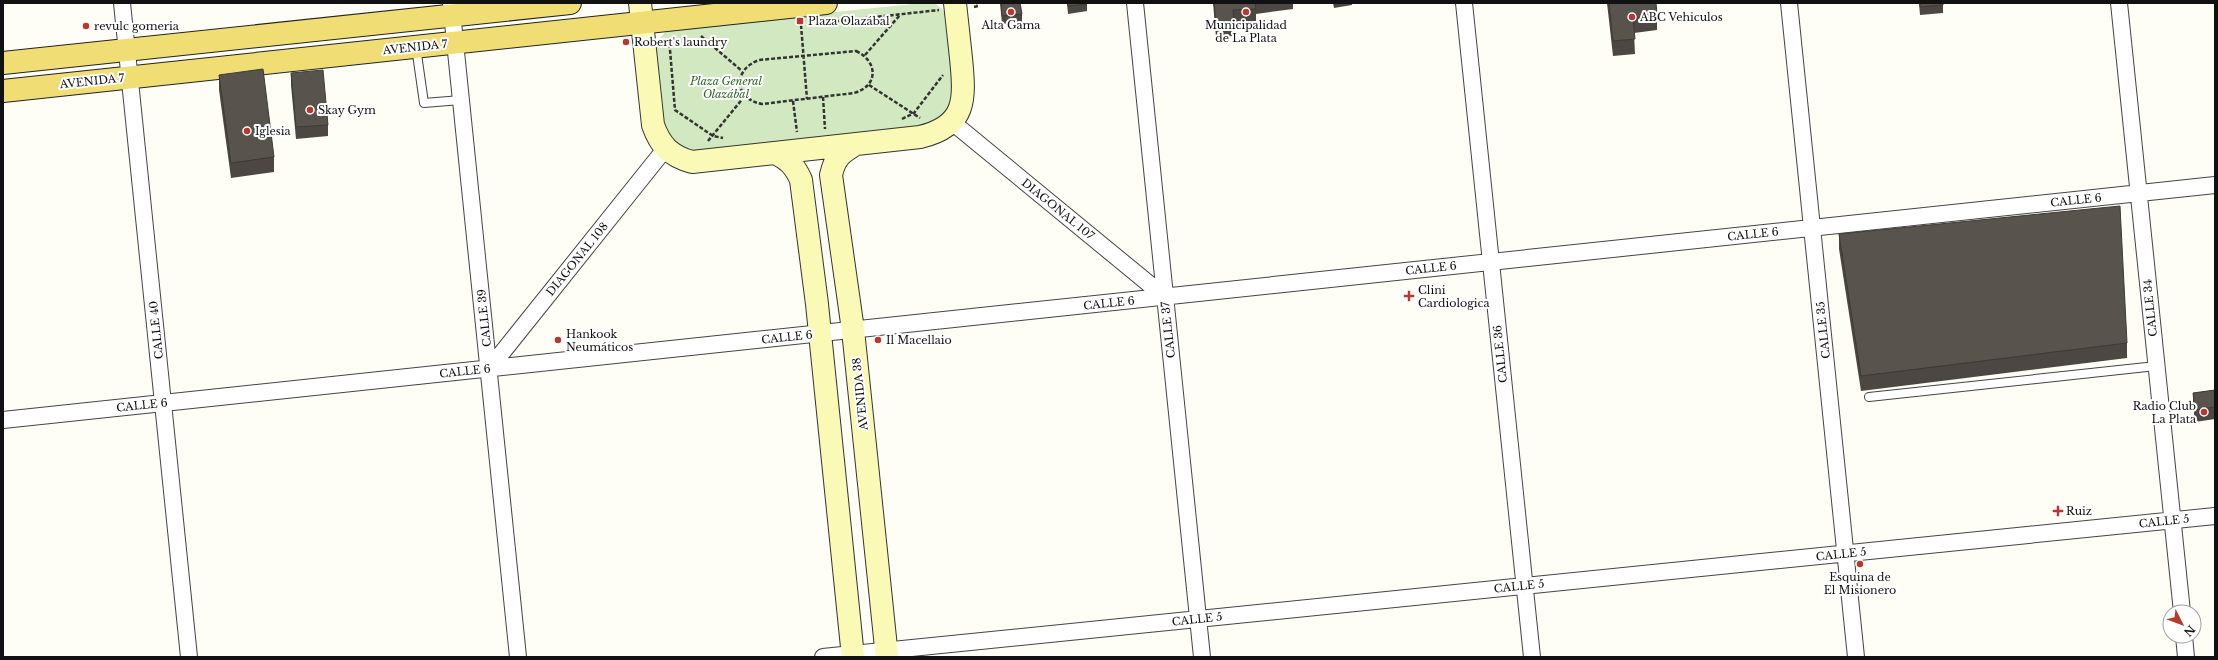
<svg xmlns="http://www.w3.org/2000/svg" width="2218" height="660" viewBox="0 0 2218 660" font-family="'Libre Baskerville',serif">
  <style>
    .green { fill: #d1e8c0 }
    .lines { fill: none; stroke-linecap: round; stroke-linejoin: round }
    .lane-casing { stroke: #444; stroke-width: 10 }
    .street-casing { stroke: #444; stroke-width: 18 }
    .secondary-casing { stroke: #333; stroke-width: 24 }
    .primary-casing { stroke: #222; stroke-width: 24 }
    .path { stroke: #333; stroke-width: 2.5; stroke-dasharray: 4 2; stroke-linecap: butt }
    .lane { stroke: #fff; stroke-width: 8 }
    .street { stroke: #fff; stroke-width: 16 }
    .secondary { stroke: #faf9b5; stroke-width: 22 }
    .primary { stroke: #f0de74; stroke-width: 22 }
    .wall { fill: #4d4743 }
    .building { fill: #59534e; stroke: #3e3a37 }
    .poi-dot { fill: #ba3730; stroke: #fff; stroke-width: 1.5 }
    .labels { text-anchor: middle; dominant-baseline: central; stroke-width: 4; stroke-linejoin: round; paint-order: stroke }
    .poi-label { font-size: 11px; fill: #111; stroke: #fff; text-anchor: start }
    .street-label { font-size: 11px; fill: #111; stroke: #fff }
    .park-label { font-size: 11px; font-style: italic; fill: #2b6624; stroke: #fff }
  </style>
  <rect width="100%" height="100%" fill="#fefef6"/>
  <path class="green" d="M923 3H935L950 16 960 96 933 130 694 156 675 149 664 132 653 46 668 29Z"/>
  <g class="lines">
    <g class="lane-casing">
      <path id="lane" d="M416 47 424 103 461 100
        M1869 397 2156 366"/>
    </g>
    <g class="street-casing">
      <path id="street" d="M122 3 189 657
        M451 3 518 657
        M1135 3 1202 657
        M1464 3 1532 657
        M1789 3 1856 657
        M2119 3 2182 612
        M952 122 1165 297
        M489 369 665 149
        M3 420 2215 185
        M2184 636 2186 657
        M823 657 2215 516"/>
    </g>
    <g class="secondary-casing">
      <path id="secondary" d="M640 3 653 125C660 145 670 156 692 162L920 137C967 126 965 99 961 58 959 40 957 21 955 3
        M856 144C841 153 835 157 831 175L853 330 887 657
        M775 153C788 159 795 166 801 180L817 304 853 657"/>
    </g>
    <g class="primary-casing">
      <path id="primary" d="M3 63 570 3
        M3 91 826 3"/>
    </g>
    <path class="path" d="M974 7 978 6 977 3
      M830 22 939 10
      M801 25 807 99
      M701 36 742 71
      M669 38 675 110 713 136 723 138
      M856 51C878 61 879 86 854 93L762 104C734 99 732 70 759 60Z
      M865 55 900 15
      M869 85 920 118
      M823 97 825 129
      M793 101 797 132
      M902 119 914 113 943 75
      M708 141 744 97"/>
    <use href="#lane" class="lane"/>
    <use href="#street" class="street"/>
    <use href="#secondary" class="secondary"/>
    <use href="#primary" class="primary"/>
  </g>
  <path class="wall" d="M1000 3H1020L1022 14V22L1002 24Z
    M1067 3H1087V11L1068 14Z
    M1213 3H1293V9L1256 14V21L1234 22V36L1216 37Z
    M1333 3H1352V5L1334 8Z
    M1607 3H1656L1657 15V30L1634 33 1635 54 1613 56Z
    M1919 3H1943V13L1920 15Z
    M291 73 328 125V136L296 139 291 85Z
    M219 75 274 157V172L231 178 219 90Z
    M1839 234 2127 343V358L1861 391 1839 249Z
    M2215 390V419L2195 422 2193 405V393Z"/>
  <path class="building" d="M1001 3H1020L1022 14 1002 16Z
    M1067 3H1087V4L1068 6Z
    M1214 3H1255L1256 9 1233 10 1234 23 1216 25Z
    M1609 3H1656L1657 15 1633 18 1635 39 1613 41Z
    M1920 3H1943V5L1920 7Z
    M263 69 274 157 231 163 219 75Z
    M323 70 328 125 296 127 291 73Z
    M2120 206 2127 343 1861 376 1839 234Z
    M2215 390V407L2195 410 2193 393Z"/>
  <g class="poi-dot">
    <circle cx="1011" cy="12" r="4"/>
    <circle cx="1246" cy="12" r="4"/>
    <circle cx="1632" cy="17" r="4"/>
    <rect x="796" y="17" width="8" height="8" rx="2"/>
    <circle cx="86" cy="26" r="4"/>
    <circle cx="626" cy="42" r="4"/>
    <circle cx="310" cy="110" r="4"/>
    <circle cx="247" cy="131" r="4"/>
    <path d="M1407 290h4v4h4v4h-4v4h-4v-4h-4v-4h4z"/>
    <circle cx="558" cy="340" r="4"/>
    <circle cx="878" cy="340" r="4"/>
    <circle cx="2204" cy="412" r="4"/>
    <path d="M2056 505h4v4h4v4h-4v4h-4v-4h-4v-4h4z"/>
    <circle cx="1860" cy="564" r="4"/>
  </g>
  <g class="labels">
    <g class="poi-label">
      <text x="1640" y="17">ABC Vehiculos</text>
      <text x="808" y="21">Plaza Olazábal</text>
      <text x="1011" y="25" text-anchor="middle">Alta Gama</text>
      <text x="1246" y="25" text-anchor="middle">Municipalidad<tspan x="1246" dy="13">de La Plata</tspan></text>
      <text x="94" y="26">revulc gomeria</text>
      <text x="634" y="42">Robert's laundry</text>
      <text x="318" y="110">Skay Gym</text>
      <text x="255" y="131">Iglesia</text>
      <text x="1418" y="290">Clini<tspan x="1418" dy="13">Cardiologica</tspan></text>
      <text x="566" y="334">Hankook<tspan x="566" dy="13">Neumáticos</tspan></text>
      <text x="886" y="340">Il Macellaio</text>
      <text x="2196" y="406" text-anchor="end">Radio Club<tspan x="2196" dy="13">La Plata</tspan></text>
      <text x="2066" y="511">Ruiz</text>
      <text x="1860" y="577" text-anchor="middle">Esquina de<tspan x="1860" dy="13">El Misionero</tspan></text>
    </g>
    <g class="street-label">
      <text transform="translate(415 47) rotate(-6)">AVENIDA 7</text>
      <text transform="translate(92 81) rotate(-6)">AVENIDA 7</text>
      <text transform="translate(2076 200) rotate(-6)">CALLE 6</text>
      <text transform="translate(1058 209) rotate(39)">DIAGONAL 107</text>
      <text transform="translate(1753 234) rotate(-6)">CALLE 6</text>
      <text transform="translate(577 259) rotate(-51)">DIAGONAL 108</text>
      <text transform="translate(1431 268) rotate(-6)">CALLE 6</text>
      <text transform="translate(1109 303) rotate(-6)">CALLE 6</text>
      <text transform="translate(2150 308) rotate(-96)">CALLE 34</text>
      <text transform="translate(484 318) rotate(-96)">CALLE 39</text>
      <text transform="translate(156 330) rotate(-96)">CALLE 40</text>
      <text transform="translate(1168 330) rotate(-96)">CALLE 37</text>
      <text transform="translate(1823 330) rotate(-96)">CALLE 35</text>
      <text transform="translate(787 337) rotate(-6)">CALLE 6</text>
      <text transform="translate(1500 354) rotate(-96)">CALLE 36</text>
      <text transform="translate(465 371) rotate(-6)">CALLE 6</text>
      <text transform="translate(860 394) rotate(-96)">AVENIDA 38</text>
      <text transform="translate(142 405) rotate(-6)">CALLE 6</text>
      <text transform="translate(2164 521) rotate(-6)">CALLE 5</text>
      <text transform="translate(1841 554) rotate(-6)">CALLE 5</text>
      <text transform="translate(1519 586) rotate(-6)">CALLE 5</text>
      <text transform="translate(1197 619) rotate(-6)">CALLE 5</text>
    </g>
    <g class="park-label">
      <text x="726" y="81">Plaza General<tspan x="726" dy="13">Olazábal</tspan></text>
    </g>
  </g>
  <rect width="2218" height="660" fill="none" stroke="#111111" stroke-width="8"/>
  <g transform="translate(2182 624) rotate(132)"><circle r="19" fill="#ffffff" stroke="#a0a0a0"/>
  <path d="M0-3L7 15L0 10L-7 15Z" fill="#ba3730"/>
  <text y="-6" font-size="11" font-weight="bold" text-anchor="middle" fill="#111111">N</text>
  </g>
</svg>
